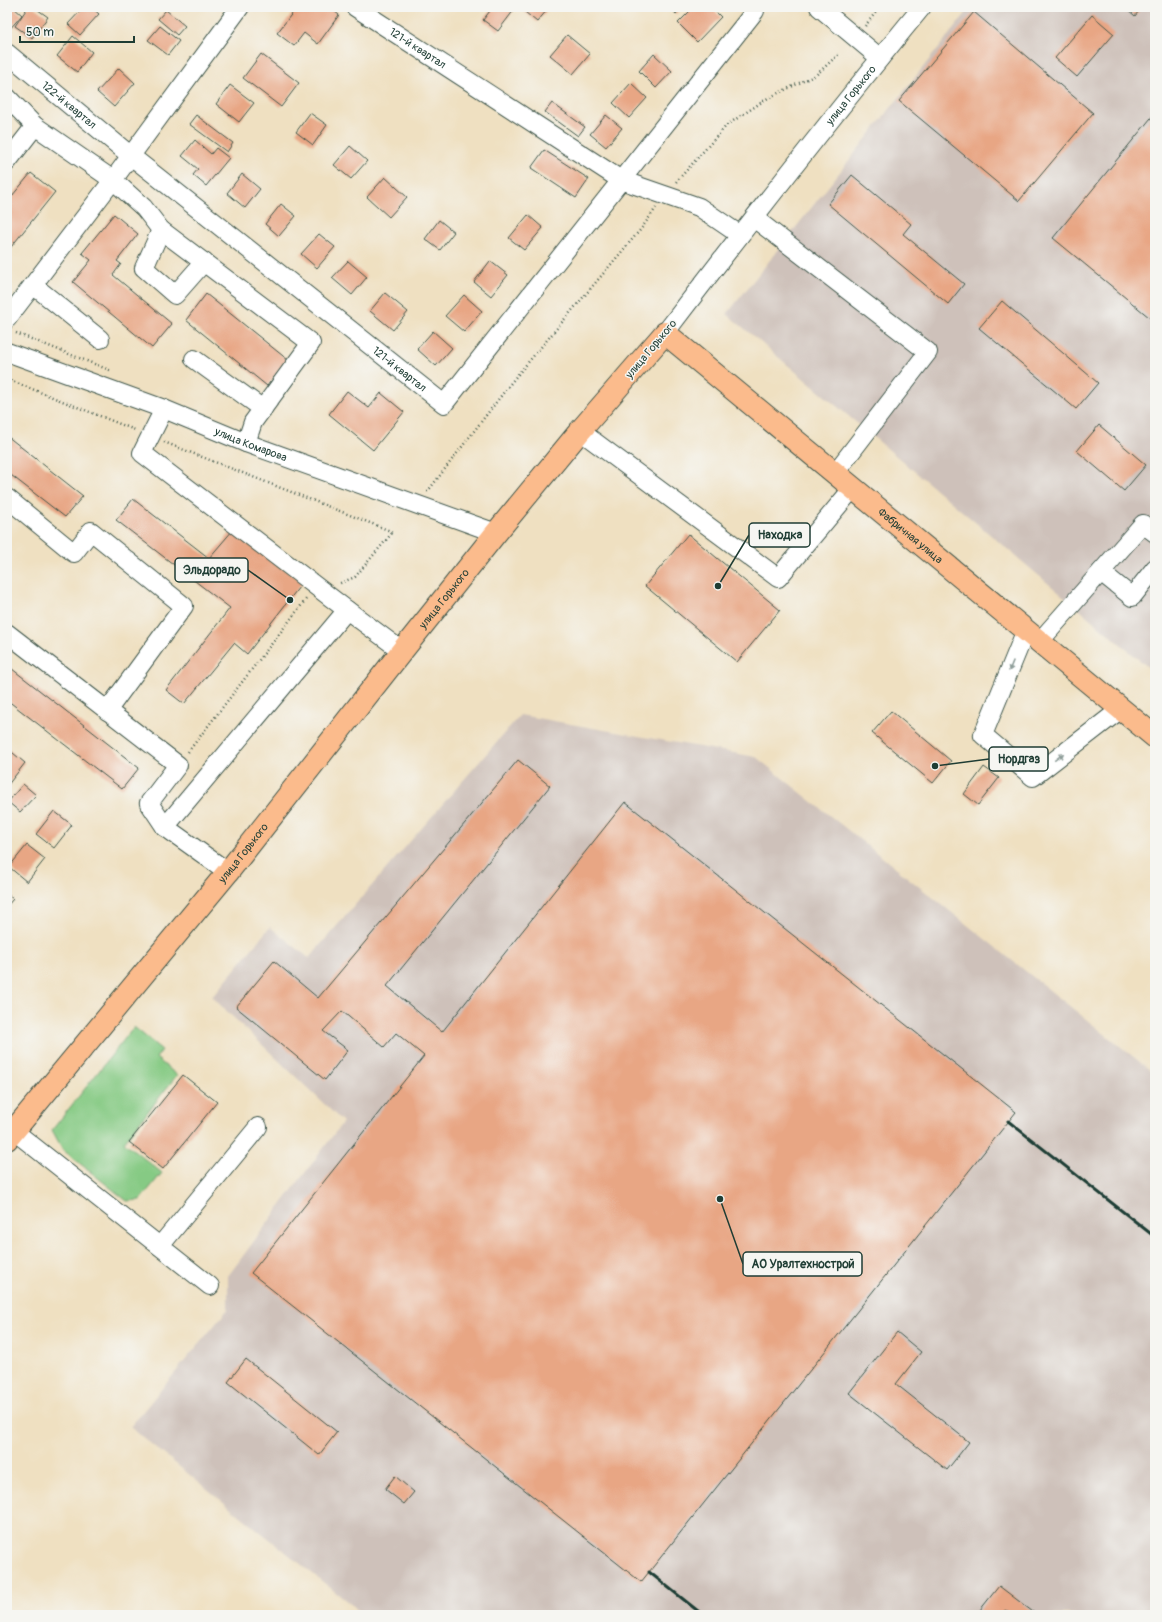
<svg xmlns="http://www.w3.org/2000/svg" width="1162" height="1622" viewBox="0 0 1162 1622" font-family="Pangolin,sans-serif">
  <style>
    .industrial { fill: #cec1ba }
    .green { fill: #86ca84; stroke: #52845c }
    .building { fill: #e8a684 }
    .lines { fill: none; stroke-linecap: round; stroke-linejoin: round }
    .minor-casing { stroke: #3e5549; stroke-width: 20 }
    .major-casing { stroke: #3e5549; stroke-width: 24 }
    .path { stroke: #3e5549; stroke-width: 2.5; stroke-dasharray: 1 3; stroke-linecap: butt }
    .minor { stroke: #fff; stroke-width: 18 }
    .major { stroke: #fbbb8c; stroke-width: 22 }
    .rail { stroke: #1f3d34; stroke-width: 3 }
    .oneway { fill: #8f9e9a }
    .labels { text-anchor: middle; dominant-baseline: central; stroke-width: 3; stroke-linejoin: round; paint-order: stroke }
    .street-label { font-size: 11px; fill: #1f3d34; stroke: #f6f6f2 }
    .leader { fill: none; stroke: #1f3d34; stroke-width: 1.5 }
    .callout-dot { fill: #1f3d34; stroke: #f6f6f2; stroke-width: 1.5 }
    .callout { fill: #f6f6f2; stroke: #1f3d34; stroke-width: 1.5 }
    .callout-label { font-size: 12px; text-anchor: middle; font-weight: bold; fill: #1f3d34 }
  </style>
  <rect width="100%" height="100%" fill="#f6f6f2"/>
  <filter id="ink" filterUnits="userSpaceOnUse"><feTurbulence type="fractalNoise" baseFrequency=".025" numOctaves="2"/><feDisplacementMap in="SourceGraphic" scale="8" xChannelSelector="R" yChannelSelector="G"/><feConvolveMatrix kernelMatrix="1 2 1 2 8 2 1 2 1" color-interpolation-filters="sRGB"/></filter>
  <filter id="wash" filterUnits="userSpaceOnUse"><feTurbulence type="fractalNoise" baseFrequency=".012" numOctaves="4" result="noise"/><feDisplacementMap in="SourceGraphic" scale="16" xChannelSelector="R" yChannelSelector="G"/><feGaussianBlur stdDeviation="0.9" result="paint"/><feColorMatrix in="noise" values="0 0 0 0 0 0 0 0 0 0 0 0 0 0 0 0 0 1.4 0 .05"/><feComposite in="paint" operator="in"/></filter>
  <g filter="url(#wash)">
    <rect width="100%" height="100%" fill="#efe0c1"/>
    <path class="industrial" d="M971 7H1155V673L727 314Z
      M520 715 756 757 1155 1074V1615H364L130 1427 228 1309V1276L343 1122 212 997 270 927 309 958Z"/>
    <path class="green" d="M134 1027 162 1050 156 1058 177 1075 124 1142 162 1173 140 1200 127 1201 63 1150 52 1130Z"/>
    <g id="blocks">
      <path class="building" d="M7 7H13L22 15 8 31Z
        M28 7H34L48 17 32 38 15 26Z
        M84 7H91L99 14 80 35 68 24Z
        M297 7H329L339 15 318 44 304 33 294 46 277 33Z
        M493 7H511L514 10 498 31 483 20Z
        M519 7H544L547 10 537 22Z
        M671 7H682L676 14 670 8Z
        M694 7H711L721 17 697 42 678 23Z
        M1125 7H1142L1135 16Z
        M166 10 185 26 177 35 158 19Z
        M974 12 1093 113 1019 201 899 101Z
        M1092 15 1114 34 1077 77 1055 58Z
        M160 26 179 41 168 55 148 40Z
        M567 35 590 54 573 74 550 55Z
        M73 36 92 52 77 72 57 56Z
        M261 54 299 83 281 107 243 78Z
        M654 54 672 71 656 88 639 71Z
        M119 68 135 83 114 107 97 92Z
        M631 83 647 98 629 118 613 103Z
        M230 85 254 103 239 122 216 104Z
        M552 103 585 127 578 136 545 112Z
        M310 113 327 125 313 145 296 132Z
        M1155 113V322L1053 238Z
        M196 115 233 143 227 152 189 124Z
        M606 115 622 128 606 147 590 134Z
        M195 140 211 154 216 148 229 158 206 186 193 175 198 169 182 156Z
        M350 146 367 161 351 179 334 165Z
        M544 150 589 179 576 198 531 168Z
        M31 173 55 192 7 252V202Z
        M242 174 260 189 245 208 227 193Z
        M852 175 911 224 903 234 964 284 948 304 828 204Z
        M385 177 407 197 389 217 367 197Z
        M281 204 296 216 279 236 265 224Z
        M114 214 138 234 117 261 121 264 113 275 172 324 152 348 73 282 91 260 82 253Z
        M528 215 543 228 524 250 509 238Z
        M439 220 454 232 440 250 425 239Z
        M319 234 335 247 317 268 301 254Z
        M348 261 367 277 352 295 332 278Z
        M490 261 508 275 491 296 474 282Z
        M385 293 408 312 393 330 370 311Z
        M206 294 288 360 267 386 186 320Z
        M464 295 482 311 464 332 445 316Z
        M1002 301 1098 383 1076 409 979 328Z
        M433 331 452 348 436 366 417 349Z
        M347 391 369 408 381 393 404 412 373 450 329 414Z
        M1099 425 1146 465 1124 491 1077 451Z
        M7 436 83 496 65 517 7 472Z
        M133 499 209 558 233 530 303 582 247 654 234 643 184 704 166 690 230 608 116 520Z
        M688 534 780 610 737 662 645 586Z
        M7 665 139 768 122 789 7 700Z
        M891 711 951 761 933 783 872 733Z
        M7 748 25 763 7 786Z
        M518 760 550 786 387 986 442 1032 625 802 1016 1112 641 1582 251 1273 424 1056 396 1033 384 1047 342 1011 323 1031 348 1050 325 1080 236 1007 274 961 318 998Z
        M984 767 999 778 978 805 964 794Z
        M23 784 36 795 20 812 8 802Z
        M54 811 72 825 54 848 36 834Z
        M27 845 45 859 27 882 9 867Z
        M7 894 13 899 7 906Z
        M183 1075 217 1102 163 1169 129 1142Z
        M897 1332 921 1352 896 1384 969 1442 947 1470 849 1393Z
        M246 1359 337 1432 319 1455 228 1382Z
        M395 1476 414 1492 404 1504 385 1489Z
        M999 1586 1037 1615H1012L1005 1610 1002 1615H976Z"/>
    </g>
  </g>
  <g filter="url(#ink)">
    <use href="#blocks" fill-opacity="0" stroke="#3e5549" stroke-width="1"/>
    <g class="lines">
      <g class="minor-casing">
        <g id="minor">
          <path id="s1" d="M355 7 621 180 699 207 740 235"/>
          <path d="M819 7 880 58"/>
          <path id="s2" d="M7 53 131 156 444 404 755 11 750 7"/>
          <path d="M7 97 35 126"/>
          <path d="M7 162 35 126 113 180 144 208 161 230 311 343 253 422 246 443"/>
          <path d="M754 218 928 352 835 473"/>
          <path d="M161 230 144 268 175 295 204 262"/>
          <path d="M33 285 100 339"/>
          <path d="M7 319 113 180 240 7"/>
          <path id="s3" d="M665 333C749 223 834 114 922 7"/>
          <path id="s4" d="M7 352 164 409 246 443 496 533"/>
          <path d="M194 359 263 409"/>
          <path d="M164 409 142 453 347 610 402 651"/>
          <path d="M580 431 778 578 853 488"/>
          <path d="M7 498 74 553 91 531 184 606 107 711"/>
          <path d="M1101 572 1132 597 1155 568"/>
          <path d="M1026 630 983 735 1033 777 1121 709"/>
          <path d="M7 633 178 765 149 803 165 827 228 872"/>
          <path d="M1040 641 1143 524 1155 533"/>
          <path d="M165 827 347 610"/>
          <path d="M14 1131 210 1286"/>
          <path d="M160 1246 258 1127"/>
        </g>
      </g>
      <g class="major-casing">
        <g id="major">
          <path id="s5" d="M7 1139 228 872 402 651 496 533 580 431 665 333 1155 737"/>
        </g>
      </g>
      <path class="path" d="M865 26 880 7
        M676 182 727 125 768 98 816 75 840 53
        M16 333 112 371
        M7 379 135 430
        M164 442 393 532 355 577 338 584
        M427 491H428L514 379 641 229 656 208
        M188 752 307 598"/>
      <use href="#minor" class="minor"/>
      <use href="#major" class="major"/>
      <path class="rail" d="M1008 1121 1155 1237
        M649 1572 703 1615"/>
    </g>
    <defs><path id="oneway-solid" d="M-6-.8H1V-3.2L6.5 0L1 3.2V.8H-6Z"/></defs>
    <g class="oneway">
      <use href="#oneway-solid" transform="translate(1011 666) rotate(112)"/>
      <use href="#oneway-solid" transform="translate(1059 757) rotate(-37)"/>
    </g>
  </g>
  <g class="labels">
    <g class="street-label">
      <text stroke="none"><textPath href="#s1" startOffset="75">121-й квартал</textPath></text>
      <text stroke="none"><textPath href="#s3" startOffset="302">улица Горького</textPath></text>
      <text stroke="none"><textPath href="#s2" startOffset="81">122-й квартал</textPath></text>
      <text transform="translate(651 349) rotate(-50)">улица Горького</text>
      <text stroke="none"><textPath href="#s2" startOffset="504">121-й квартал</textPath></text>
      <text stroke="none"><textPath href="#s4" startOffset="261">улица Комарова</textPath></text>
      <text stroke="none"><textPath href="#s5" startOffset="1359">Фабричная улица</textPath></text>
      <text stroke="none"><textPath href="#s5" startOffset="695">улица Горького</textPath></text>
      <text stroke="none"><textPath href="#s5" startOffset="371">улица Горького</textPath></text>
    </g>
  </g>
  <path class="leader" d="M718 586L749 535M290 600L248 570M935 766L989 759M720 1199L743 1264"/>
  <g class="callout-dot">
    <circle cx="718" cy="586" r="4"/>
    <circle cx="290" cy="600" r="4"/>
    <circle cx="935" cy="766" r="4"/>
    <circle cx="720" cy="1199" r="4"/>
  </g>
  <g class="callout">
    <rect x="749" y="523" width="61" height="24" rx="4"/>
    <rect x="175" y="558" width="73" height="24" rx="4"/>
    <rect x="989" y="747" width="59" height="24" rx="4"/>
    <rect x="743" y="1252" width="119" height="24" rx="4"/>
  </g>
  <g class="callout-label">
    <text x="780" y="539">Находка</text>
    <text x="212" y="574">Эльдорадо</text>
    <text x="1019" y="763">Нордгаз</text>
    <text x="803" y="1268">АО Уралтехнострой</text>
  </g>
  <rect width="1162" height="1622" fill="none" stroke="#f6f6f2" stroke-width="24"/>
  <path d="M20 36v6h114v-6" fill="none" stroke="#1f3d34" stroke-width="2"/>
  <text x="26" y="36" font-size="12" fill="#1f3d34" stroke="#f6f6f2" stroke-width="3" paint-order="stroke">50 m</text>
</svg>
